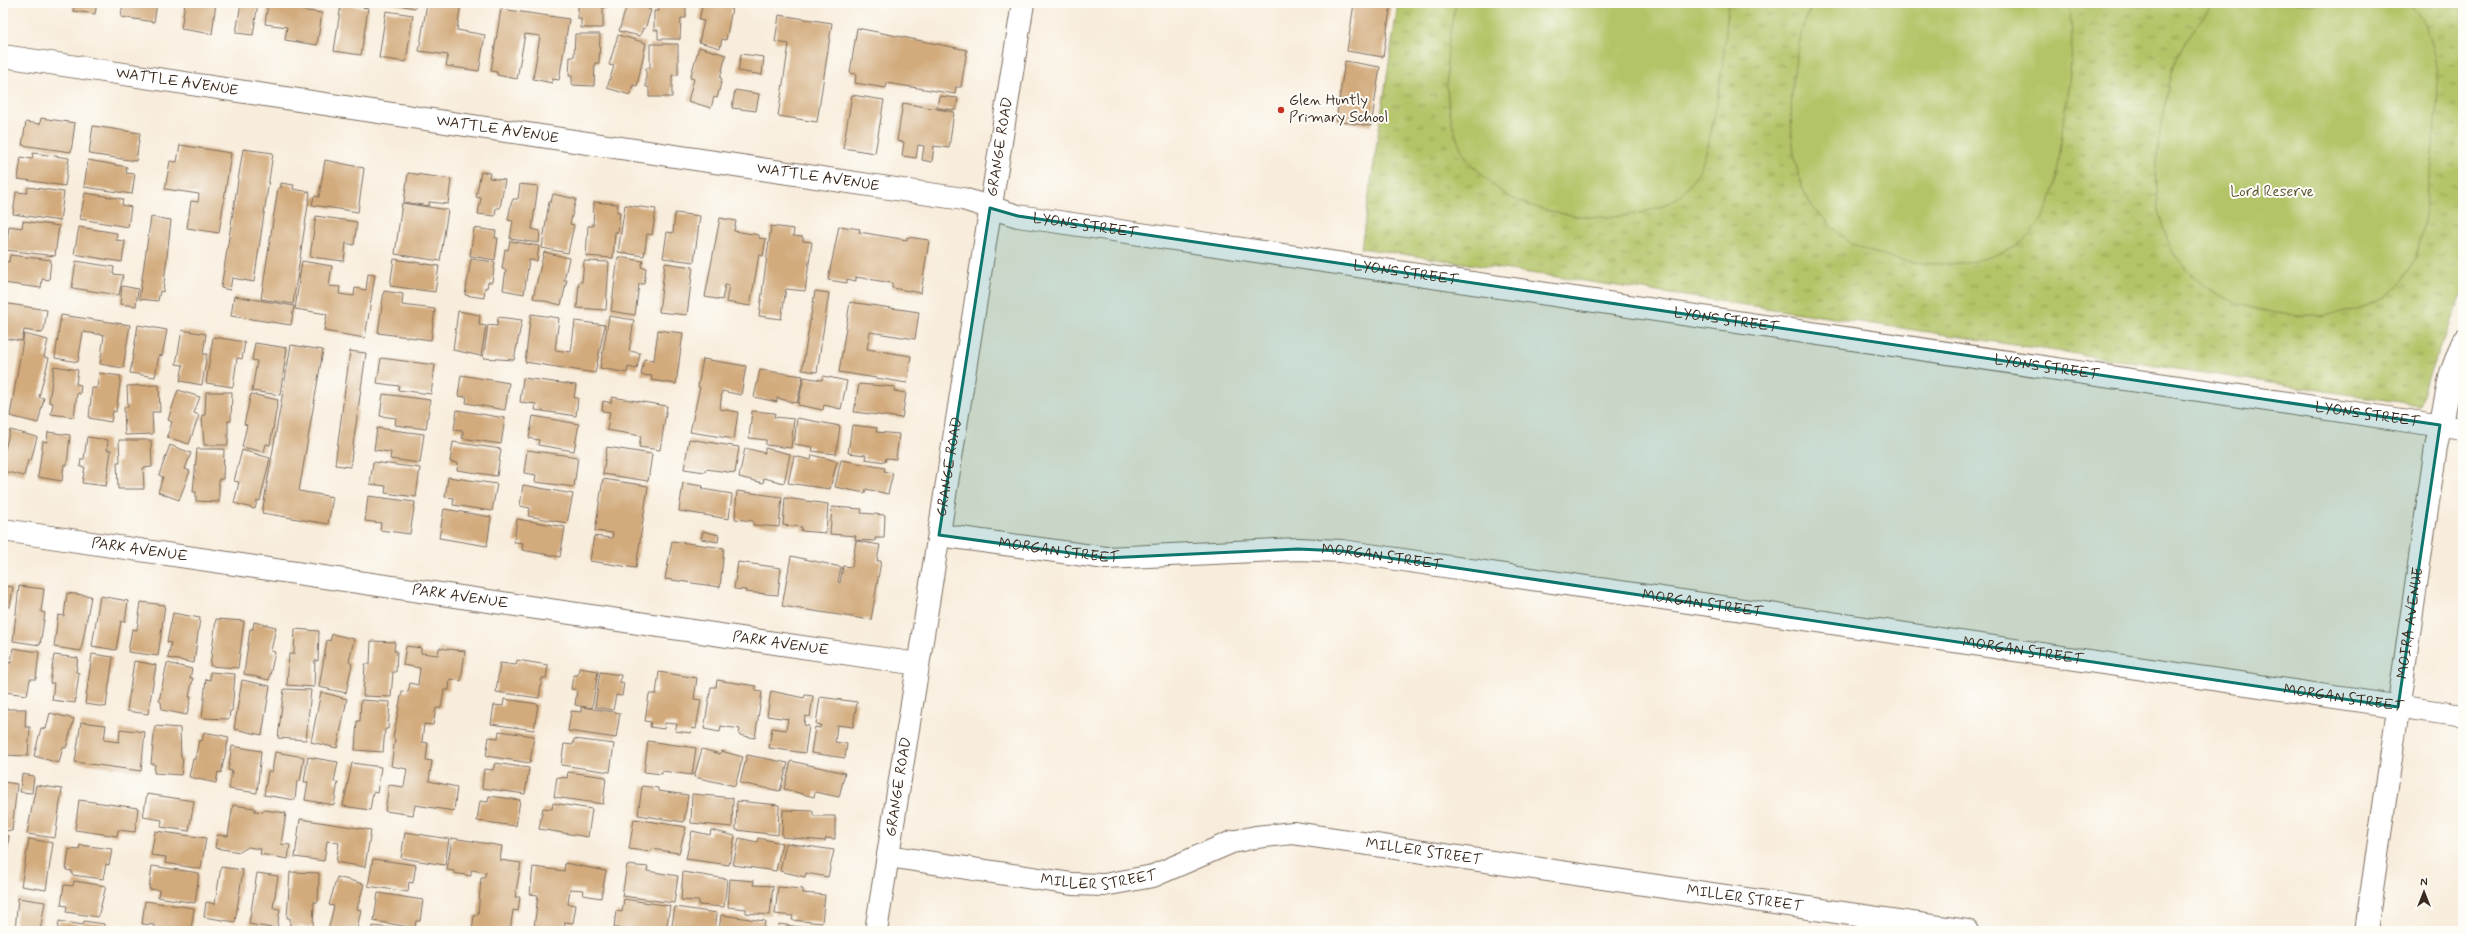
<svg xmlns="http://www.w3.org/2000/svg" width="2466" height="934" viewBox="0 0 2466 934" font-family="Mynerve,sans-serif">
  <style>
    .grass { fill: url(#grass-tufts); stroke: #777742 }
    .garden { fill: #b3c467; stroke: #777742 }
    .building { fill: #d2aa7b }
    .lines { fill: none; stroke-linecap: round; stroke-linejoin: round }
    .street-casing { stroke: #7d6e60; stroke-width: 24 }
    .secondary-casing { stroke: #7d6e60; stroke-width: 24 }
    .street { stroke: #fff; stroke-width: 22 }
    .secondary { stroke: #fff; stroke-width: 22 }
    .marked { fill: #0f766e; fill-opacity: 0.2; stroke: #0f766e; stroke-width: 3; stroke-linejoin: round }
    .poi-dot { fill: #c8321e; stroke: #fdfcf7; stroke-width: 1.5 }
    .labels { text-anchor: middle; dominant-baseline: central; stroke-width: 4; stroke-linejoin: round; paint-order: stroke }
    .street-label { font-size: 15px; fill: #3b2a1e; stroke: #fdfcf7 }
    .poi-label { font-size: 15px; fill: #3b2a1e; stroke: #fdfcf7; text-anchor: start }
    .park-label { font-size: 15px; fill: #5f5834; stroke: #fdfcf7 }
  </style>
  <defs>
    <pattern id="grass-tufts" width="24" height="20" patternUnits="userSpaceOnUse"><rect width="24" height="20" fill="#b3c467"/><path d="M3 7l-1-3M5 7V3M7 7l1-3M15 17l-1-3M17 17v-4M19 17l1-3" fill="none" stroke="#939f54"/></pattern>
  </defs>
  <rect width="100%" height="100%" fill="#fdfcf7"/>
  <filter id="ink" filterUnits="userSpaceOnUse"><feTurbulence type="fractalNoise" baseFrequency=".025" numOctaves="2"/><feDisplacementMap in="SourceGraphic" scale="8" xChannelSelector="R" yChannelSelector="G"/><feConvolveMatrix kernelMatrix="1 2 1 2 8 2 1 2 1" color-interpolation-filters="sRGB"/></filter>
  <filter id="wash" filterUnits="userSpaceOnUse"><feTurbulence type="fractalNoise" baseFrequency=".012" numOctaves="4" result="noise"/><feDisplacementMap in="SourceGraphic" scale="16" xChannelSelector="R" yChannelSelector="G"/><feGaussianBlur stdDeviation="0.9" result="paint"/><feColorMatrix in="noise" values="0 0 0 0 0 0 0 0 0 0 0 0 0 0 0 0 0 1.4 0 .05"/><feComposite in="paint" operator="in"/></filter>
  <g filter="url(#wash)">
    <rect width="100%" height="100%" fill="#f8eddc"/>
    <path class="grass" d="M1398 3H2463V293L2427 380 2420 405 1361 248Z"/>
    <path class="garden" d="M1456 3H1728C1727 36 1714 148 1698 172 1693 179 1686 191 1679 196 1637 227 1561 220 1516 200 1503 195 1492 184 1482 174 1477 170 1471 165 1467 159 1440 115 1444 52 1456 3Z
      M1813 3H2068C2077 43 2068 84 2063 124 2059 154 2059 192 2042 218 2037 225 2029 237 2022 242 1978 272 1905 269 1858 246 1846 240 1835 230 1826 220 1821 215 1815 211 1811 205 1781 157 1788 52 1813 3Z
      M2216 3H2409C2413 8 2419 13 2422 18 2426 24 2427 32 2429 38 2444 79 2436 121 2431 163 2426 195 2426 244 2408 271 2403 278 2397 288 2390 293 2380 302 2362 308 2349 311 2291 323 2214 310 2178 259 2146 214 2156 141 2168 91 2170 82 2172 72 2175 63 2185 39 2198 22 2216 3Z"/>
    <g id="blocks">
      <path class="building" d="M74 3H97L95 14 73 11Z
        M123 3H157L154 22 121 17Z
        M185 3H216L212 34 181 29Z
        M241 3H258L253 35 236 33Z
        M268 3H301L300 10 322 13 317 45 285 40 287 27 265 24Z
        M386 3H416L415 8Z
        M427 3H461L457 30 485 35 479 71 446 66 448 55 419 51Z
        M578 3H609V7H603V28H581V19H578Z
        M621 3H650L648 9 651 10 645 29 643 28 640 36 619 31 626 8 620 6Z
        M659 3H686V18H681L680 39H658V30H654V11H659Z
        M703 3H733L726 40 722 39 720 48 699 42 704 21 699 20Z
        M1354 3H1391L1383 57 1347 51Z
        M341 4 368 8 361 55 334 51Z
        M501 9 569 19 559 80 552 79V83L533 79 540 36 525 34 517 79 497 75V72L491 71Z
        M386 11 413 15 406 62 379 58Z
        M779 15 832 23 817 122 778 116 789 44 775 42Z
        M857 28 967 50 961 87H956L955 94 887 83 886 88 855 83 856 74 850 73Z
        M575 34H600L599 63H595L594 86 572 85V76H569L570 57H574Z
        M618 35 646 43 637 86 633 85 630 95 607 88 614 66 609 65Z
        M650 44H678V75H672V97H649V87H646V68H650Z
        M699 47 726 55 720 78 722 79 717 98 714 97 711 108 688 101 694 79 690 78Z
        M741 54 764 57 762 75 738 71Z
        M1345 61 1380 67 1371 126 1336 121Z
        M735 90 759 94 756 111 732 108Z
        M852 95 884 100 875 153 843 148Z
        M939 96 958 98 956 110 937 108Z
        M903 103 954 112 949 148 934 146 932 162 922 160 924 146 918 145 916 158 902 156 904 142 897 141Z
        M41 118 75 123 71 152 22 145 26 122 40 124Z
        M93 126 140 133 136 161 89 154Z
        M180 145 231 153 219 233 187 228 191 201 198 202 199 194 165 189 170 161 177 162Z
        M243 149 273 153 254 282 232 278 230 290 221 288Z
        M33 153 69 158 65 186 18 179 21 157 32 159Z
        M88 160 127 167 126 173 135 174 132 194 84 187Z
        M325 160 364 168 358 212 312 205 314 196 319 197Z
        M481 172 490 173 489 178 505 180 500 208H496L495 216 478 214 481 198 476 197Z
        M408 173 451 179 448 204 429 202V206L404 202Z
        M281 183 294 185 293 189 310 192 293 304 261 299 278 188H281Z
        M520 184 538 186 532 229 540 231 539 243 510 239 513 221 508 220 511 204 513 199H518Z
        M28 187 64 192 60 221 13 214 16 192 27 193Z
        M85 193 123 199 122 205 131 207 128 227 80 219Z
        M553 194 576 199 570 224 574 225 568 253 542 248 549 202H551Z
        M594 202 618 204 617 212H620L618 232H615L613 258 586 256 588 226H593Z
        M402 203 448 210 440 261 395 254Z
        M625 205 656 209 652 235 647 234 644 256 618 252Z
        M675 213 700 216 694 262 663 258 667 232 673 233Z
        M316 216 357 222 354 245 346 243 344 261 310 257Z
        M151 217 171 220 163 292 160 291 158 301 139 299Z
        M720 218 736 221 734 231 759 235V238L766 239 763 256 759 255 750 306 726 302 729 285H725L722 300 705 297Z
        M23 221 59 226 55 256 6 250 9 226 22 228Z
        M771 226 794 229 793 236 803 237V241L812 242 805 291 786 289 781 319 759 316Z
        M839 226 860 229 859 232 907 240V237L929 240 921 293 892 288V283L856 277V281L847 279V283L828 280Z
        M79 227 117 233 116 240 125 241 122 262 74 254Z
        M474 228 496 231 495 238H498L495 260 470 256Z
        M510 241 539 246 537 261 529 260 524 294 503 290 506 270 502 269 505 249 508 250Z
        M544 252 569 258 564 280H567L561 305 533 298Z
        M10 255 51 260 49 280 42 279 41 288 3 283V261L9 262Z
        M618 257 643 261 641 267 646 268 644 284H639L635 315 611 311Z
        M394 259 439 266 435 292 390 286Z
        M471 259 495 262 492 282H488L487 288 485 287 484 298 465 295Z
        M76 261 114 267 113 274 123 275 119 295 72 288Z
        M302 261 332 266 329 286 340 287 339 294 354 296 355 288 366 290 368 274 375 275 365 338 324 331 327 314 295 309Z
        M584 261 609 262 606 310 577 308 579 282H582Z
        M665 263 693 267 687 315 659 312Z
        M122 286 138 289 136 306 120 304Z
        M384 291 403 294 402 305 435 309 431 340 378 333Z
        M815 291 829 293 817 372 802 370Z
        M234 296 294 306 291 325 231 316Z
        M850 302 919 312 915 339 870 332 867 349 911 356 907 383 839 372Z
        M3 303 47 310 44 330 42 333 24 330 22 341 4 338Z
        M458 311 480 315 479 325 486 326 481 356 453 350Z
        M531 314 559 318 555 350 571 352 575 321 605 325 595 373 525 362Z
        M61 315 130 325 123 368 100 364 104 335 83 332 78 362 55 358Z
        M609 316 634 320 629 351 640 353 637 369 628 367 627 373 600 368Z
        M498 317 522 320 514 360 483 358 488 325 497 326Z
        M138 325 167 330 162 356 159 355 155 377 130 373Z
        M182 330 206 334 203 354H207L202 385 180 381 183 365 176 364Z
        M658 330 683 333 676 384 651 380 652 376 641 375 644 359 654 360Z
        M24 334 48 340 44 357 49 358 39 397 44 398 38 423 10 416Z
        M213 337 245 342 242 359 237 358 233 387 206 383Z
        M255 343 287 348 280 395 252 391 257 361 252 360Z
        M291 345 323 350 299 491 333 497 328 524 262 513Z
        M350 351 366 353 350 467 335 465Z
        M381 358 435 365 431 394 398 390 399 386 377 383Z
        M703 359 746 366 741 395 722 391 720 409 738 412 734 439 690 432 700 387H698Z
        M54 366 78 370 76 384 81 385 80 394 77 393 74 417 51 414 53 403 49 402Z
        M760 370 803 376 797 403 777 398V402L754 397Z
        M99 373 121 376 116 412 113 411 111 422 89 418 92 388H97Z
        M461 375 509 383 505 410 466 403 467 397 458 396Z
        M823 376 847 381 841 409 824 405 823 410 798 405 804 377 822 380Z
        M523 378 576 385 574 398H578L576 416 535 410 536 404 520 402Z
        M859 384 895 387 894 391 906 393 902 418 854 412Z
        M159 385 160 412H152L153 434 125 435 124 407H128L127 386Z
        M178 390 200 397 194 413 199 415 189 444 167 437 172 422 168 420Z
        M206 392H232L231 421H228V445H204L202 415H205Z
        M251 394 278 400 270 445 266 444 264 452 242 447 247 425 244 424Z
        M383 394 430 400 426 429 395 425 396 418 380 416Z
        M612 397 667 406 660 450 639 447 641 436 607 430 610 412 602 411 603 401 611 403Z
        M457 410 505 418 501 444 462 438 463 431 454 430Z
        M752 411 775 413 774 417 794 419 791 448 766 445V440L749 438Z
        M533 416 579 424 574 451 538 445 539 440 529 438Z
        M797 418 840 426 836 454 812 451 813 447 794 444Z
        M852 425 877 428 876 432 899 434 896 459 886 458 885 462 865 459 866 455 848 453Z
        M377 428 424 434 420 463 390 459 391 452 374 450Z
        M10 430 37 437 31 461 28 460 24 476 3 471V448L5 449Z
        M48 432 70 435 67 466 64 464 62 481 38 477 43 441 47 442Z
        M87 437 108 440 107 450H111L106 486 82 483 85 467H80L81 459H84Z
        M689 439 739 447 735 473 706 469 705 472 684 469Z
        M119 440H151L152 467 143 468 144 489H118L117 462H120Z
        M453 442 501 449 497 476 457 470 458 463 450 462Z
        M170 445 191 453 185 469 190 471 179 500 158 492 163 477 159 475Z
        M607 447 652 454 648 481 603 474Z
        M745 448 765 453V448L790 454 784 483 764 478 763 483 739 477Z
        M197 449H224L223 479H219V502L196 501V492H193Z
        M242 450 270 458 260 501H257L255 509 234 503 239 482 234 481Z
        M527 450 578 457 574 487 535 482 536 475 524 473Z
        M812 455 837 461 830 489 788 483 794 456 811 460Z
        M841 460 885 468 884 471 893 473 888 494 866 489 865 493 835 487Z
        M373 462 420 468 416 497 385 493 386 486 370 484Z
        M448 477 497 484 492 511 453 505 454 498 445 497Z
        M603 479 648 486 636 568 590 561 594 536 612 538 613 533 595 531Z
        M683 483 703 486 702 489 732 494 729 519 679 511Z
        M523 485 573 494 567 523 528 516 530 508 520 506Z
        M737 491 782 497 779 527 753 525V521L735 519Z
        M368 496 415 502 410 534 380 530 381 523 365 521Z
        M785 498 828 504 826 533 801 531 802 527 783 525Z
        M832 507 862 509 861 513 885 515 884 538H875V541L855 540 856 536 830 534Z
        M444 509 491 517 487 546 439 538Z
        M517 519 565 527 560 557 522 550 523 543 514 542Z
        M703 531 719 535 718 542 701 539Z
        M672 541 724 548 720 587 665 579Z
        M856 541 880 545 877 561H881L871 620 782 606 791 556 841 567 838 582 840 583 843 566 852 567Z
        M738 562 781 568 778 595 745 592 746 590 734 589Z
        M3 586 13 587 10 607 3 606Z
        M19 586 44 589 41 612 45 613 40 645 13 641Z
        M67 593 91 596 81 651 54 647 58 615 64 616Z
        M100 596 128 601 125 622 121 621 116 650 92 646Z
        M141 602 165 605 158 656 128 652 132 629 137 630Z
        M173 613 200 618 194 663 168 658 171 643 167 642Z
        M216 619 244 621 238 668 210 666Z
        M254 622 276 627 271 651 275 652 269 680 244 674 250 629H253Z
        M295 629 319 631 318 661 315 660 314 687 287 685 289 654H294Z
        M332 634 354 639 349 662 352 664 346 693 319 687 327 640 330 641Z
        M371 641 395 642 394 651H397L396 672H393L391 697 363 696 365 664H370Z
        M406 646 421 648V653L438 655 439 648 465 651 461 681 450 679 449 690H444L441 708H436L433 725 424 724 422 742 428 743 426 760 432 761 429 781 457 787 454 811 415 805 413 815 385 811 389 785 404 787 407 769 391 766 395 739 393 738 402 691 408 692 410 683 418 685 420 668 403 665Z
        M13 648 39 652 36 679H30L27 695 4 692 8 662 11 663Z
        M92 654 113 657 106 707 85 704Z
        M54 655 78 658 76 672 79 673 75 703 52 700 54 683H50Z
        M517 660 548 665 546 678H542L539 698 496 692 500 663 516 665Z
        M134 661 156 665 148 714 127 711Z
        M167 663 192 669 190 678H193L189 697H191L187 715 162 710 161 702 159 701Z
        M579 668 598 671 592 708 575 705 577 690 571 689 573 675H578Z
        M210 672 235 674 232 711H230L229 719 202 718 206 679 210 680Z
        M600 672 621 675 620 682 624 683 622 696 616 695 613 710 595 707Z
        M659 672 697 678 694 699 701 700 696 729 692 728 691 733 675 731 677 724 665 723 664 729 650 727 651 722 645 721 649 694H656Z
        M242 680 270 686 262 735 234 729Z
        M717 680 756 686V691L762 692 755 738 739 735 740 729 721 726 720 732 704 729 711 687H716Z
        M284 689 311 690 306 740 278 738Z
        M771 691 804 698 805 695 813 696 810 717 805 716 804 725 809 726 805 753 769 748 772 728 786 730 788 719 767 716Z
        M321 692 347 699 337 748 311 742Z
        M820 697 857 702 853 727 837 725 835 742 847 744 845 758 811 753 815 727 820 728 821 725 816 724Z
        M504 699 538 704 534 730 491 724 494 705 503 706Z
        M361 700 390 702 388 729H385L383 752 355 750 357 721H360Z
        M581 707 620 713 616 738 568 731 571 711 581 712Z
        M3 709H26L25 727H30L28 756 3 755Z
        M50 713 74 719 66 748 63 747 59 763 34 756 41 728 46 729Z
        M81 722 106 725 104 740 119 742 120 729 145 732 141 771 75 762Z
        M155 726 180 728 181 758H183L181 775 154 773 155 764H151Z
        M499 731 534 736 530 763 486 756 489 737 498 738Z
        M204 732 229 737 221 773 218 772 216 783 189 777 193 759H195L199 740 202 741Z
        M574 739 614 744 610 772 561 765 564 744 573 745Z
        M648 741 696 748 692 775 662 771V774L644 772Z
        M232 746 261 751 257 793 229 789 232 771 228 770Z
        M702 749 720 754 721 751 743 757 735 786 694 777Z
        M275 752 304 757 300 781H297L295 800 264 795 268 771 272 772Z
        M747 755 788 763 780 791 740 783Z
        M308 757 338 762 334 782H338L334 805 305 800 308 782H304Z
        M791 761 845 773 839 797 815 792 814 797 784 789Z
        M352 763 381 767 377 793 373 792 370 810 343 806Z
        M495 763 529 768 525 794 482 788 484 769 493 770Z
        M568 772 606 777 603 804 554 797 557 777 567 778Z
        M22 774 34 776 32 793 20 792Z
        M3 782 17 784 12 831 3 830Z
        M36 785 62 789 55 838 27 834Z
        M642 786 658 788V791L688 795 684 822 638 815Z
        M147 794 194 801 189 831 161 827 162 820 143 817Z
        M692 794 733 798 732 827 691 823Z
        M489 796 520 800 516 826 477 821 480 801 488 802Z
        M79 800 138 808 135 832 118 830 117 836 75 830Z
        M737 801 779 805 778 835 736 830Z
        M553 803 592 809 588 837 539 829 543 808 552 809Z
        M233 805 255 808V811L263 812 264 810 286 813 281 844 290 845 288 859 260 854 261 849 248 847 240 852 215 848 217 835 228 836Z
        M783 810 813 811V816H835V839L826 838 825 841 782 837Z
        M300 819 371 830 365 867 336 862 339 843 327 841 324 861 295 857Z
        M634 819 686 827 679 853 651 849V852L629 849Z
        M711 830 735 836 729 865 686 859 692 831 710 835Z
        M155 831 206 838 201 869 165 863 166 857 151 855Z
        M405 832 449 839 445 865 401 858Z
        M3 835 9 836 4 886H3Z
        M452 838 502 846 500 860 521 863 515 897H520L518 911 513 910 510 931H472L474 915H478L481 878H484L486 872 471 870V876L454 873V871L447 870Z
        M739 838 757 842 758 838 782 843 776 871 733 865Z
        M29 839 53 843 46 890 21 886Z
        M786 843 834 850 828 877 806 873 805 877 780 871Z
        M80 845 112 849 109 865 106 864 103 879 72 875V871L66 870 69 849 79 850Z
        M373 859 416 865 413 883 409 882 408 892 368 886Z
        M565 863 606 871 601 898 583 895 584 890 570 889 568 904 576 905 573 923 565 922 564 931H526L527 927 534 928 538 895 530 894 533 867 564 871Z
        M627 865 648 867 647 871 678 876 674 903 622 896Z
        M152 866 199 873 195 903 158 897 159 890 149 889Z
        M221 867 243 870 235 922 204 917 206 902 215 904Z
        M290 872 319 873 318 902H314L313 927 290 926V918H287Z
        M683 872 727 879 724 907 699 905V901L681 900Z
        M257 873 278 876 273 908 280 909 277 929 249 924Z
        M337 877 364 884 357 909 361 910 357 929 353 928V931H328L334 906 329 905Z
        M730 879 754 881 753 885 773 886 770 915 746 913V909L728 907Z
        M74 881 106 886 98 917 66 912 67 906 61 905 64 885 73 886Z
        M778 887 803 889V893L825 895 822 923 792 920 793 916 775 914Z
        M378 893 423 900 420 921H416L415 928 374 921Z
        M18 898 45 902 40 931H15Z
        M624 899 670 906 666 931 636 928V931H618L619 928H614L616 911 622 912Z
        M145 901 194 908 191 931H153L154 925 142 924Z
        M675 907 717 913 715 931H671Z
        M721 915 765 921 763 931H719Z
        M59 921 83 925 84 921 104 924 103 931H58Z
        M779 924 821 930V931H778Z
        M373 926 406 930V931H372Z"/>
    </g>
  </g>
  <g filter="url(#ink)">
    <use href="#blocks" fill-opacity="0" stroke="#7d6e60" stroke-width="1"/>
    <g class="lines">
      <g class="street-casing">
        <g id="street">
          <path id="s1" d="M3 56 963 199 1018 216 2463 429"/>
          <path id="s2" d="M3 530 918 664"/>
          <path id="s3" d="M939 535 1106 558 1298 549 1342 551 2463 716"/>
          <path id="s4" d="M888 856 1072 884 1104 885 1153 876 1232 842 1256 837 1293 833 1967 931"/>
          <path id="s5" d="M2366 931 2436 447 2451 373 2463 341"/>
        </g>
      </g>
      <g class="secondary-casing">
        <g id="secondary">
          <path id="s6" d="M876 931 1023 3"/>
        </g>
      </g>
      <use href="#street" class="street"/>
      <use href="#secondary" class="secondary"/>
    </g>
  </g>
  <path class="marked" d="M990 208 1018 216 2440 425 2398 707 1342 551 1298 549 1106 558 939 535Z"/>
  <circle class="poi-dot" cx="1281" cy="110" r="4"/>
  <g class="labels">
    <g class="street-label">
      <text stroke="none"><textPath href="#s1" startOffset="176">WATTLE AVENUE</textPath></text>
      <text stroke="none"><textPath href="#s1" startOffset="500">WATTLE AVENUE</textPath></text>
      <text stroke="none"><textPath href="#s6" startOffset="794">GRANGE ROAD</textPath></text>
      <text stroke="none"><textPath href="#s1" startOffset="824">WATTLE AVENUE</textPath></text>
      <text stroke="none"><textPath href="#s1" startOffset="1096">LYONS STREET</textPath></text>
      <text stroke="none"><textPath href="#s1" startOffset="1420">LYONS STREET</textPath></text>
      <text stroke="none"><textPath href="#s1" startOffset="1744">LYONS STREET</textPath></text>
      <text stroke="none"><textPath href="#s1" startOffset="2068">LYONS STREET</textPath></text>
      <text stroke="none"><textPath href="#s1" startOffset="2392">LYONS STREET</textPath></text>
      <text stroke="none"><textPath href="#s6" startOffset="470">GRANGE ROAD</textPath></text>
      <text stroke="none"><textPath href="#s2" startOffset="138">PARK AVENUE</textPath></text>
      <text stroke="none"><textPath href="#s3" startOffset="121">MORGAN STREET</textPath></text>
      <text stroke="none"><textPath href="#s3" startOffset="445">MORGAN STREET</textPath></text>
      <text stroke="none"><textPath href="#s2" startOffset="462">PARK AVENUE</textPath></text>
      <text stroke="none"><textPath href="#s3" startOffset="769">MORGAN STREET</textPath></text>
      <text stroke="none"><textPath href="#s5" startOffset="311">MOIRA AVENUE</textPath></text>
      <text stroke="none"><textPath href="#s2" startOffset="786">PARK AVENUE</textPath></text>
      <text stroke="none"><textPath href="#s3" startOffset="1093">MORGAN STREET</textPath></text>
      <text stroke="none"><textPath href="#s3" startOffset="1417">MORGAN STREET</textPath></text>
      <text stroke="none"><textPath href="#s6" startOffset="146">GRANGE ROAD</textPath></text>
      <text stroke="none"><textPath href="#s4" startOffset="548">MILLER STREET</textPath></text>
      <text stroke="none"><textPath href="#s4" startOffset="213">MILLER STREET</textPath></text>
      <text stroke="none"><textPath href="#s4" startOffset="872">MILLER STREET</textPath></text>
    </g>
    <g class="poi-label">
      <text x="1289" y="101">Glen Huntly<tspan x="1289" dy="17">Primary School</tspan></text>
    </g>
    <g class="park-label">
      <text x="2272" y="192">Lord Reserve</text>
    </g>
  </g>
  <rect width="2466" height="934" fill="none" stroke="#fdfcf7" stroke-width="16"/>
  <g transform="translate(2424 892)" stroke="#fdfcf7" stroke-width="3" paint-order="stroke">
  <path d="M0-3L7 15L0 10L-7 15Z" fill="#3b2a1e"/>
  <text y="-6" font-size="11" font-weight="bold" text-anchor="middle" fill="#3b2a1e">N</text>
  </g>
</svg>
